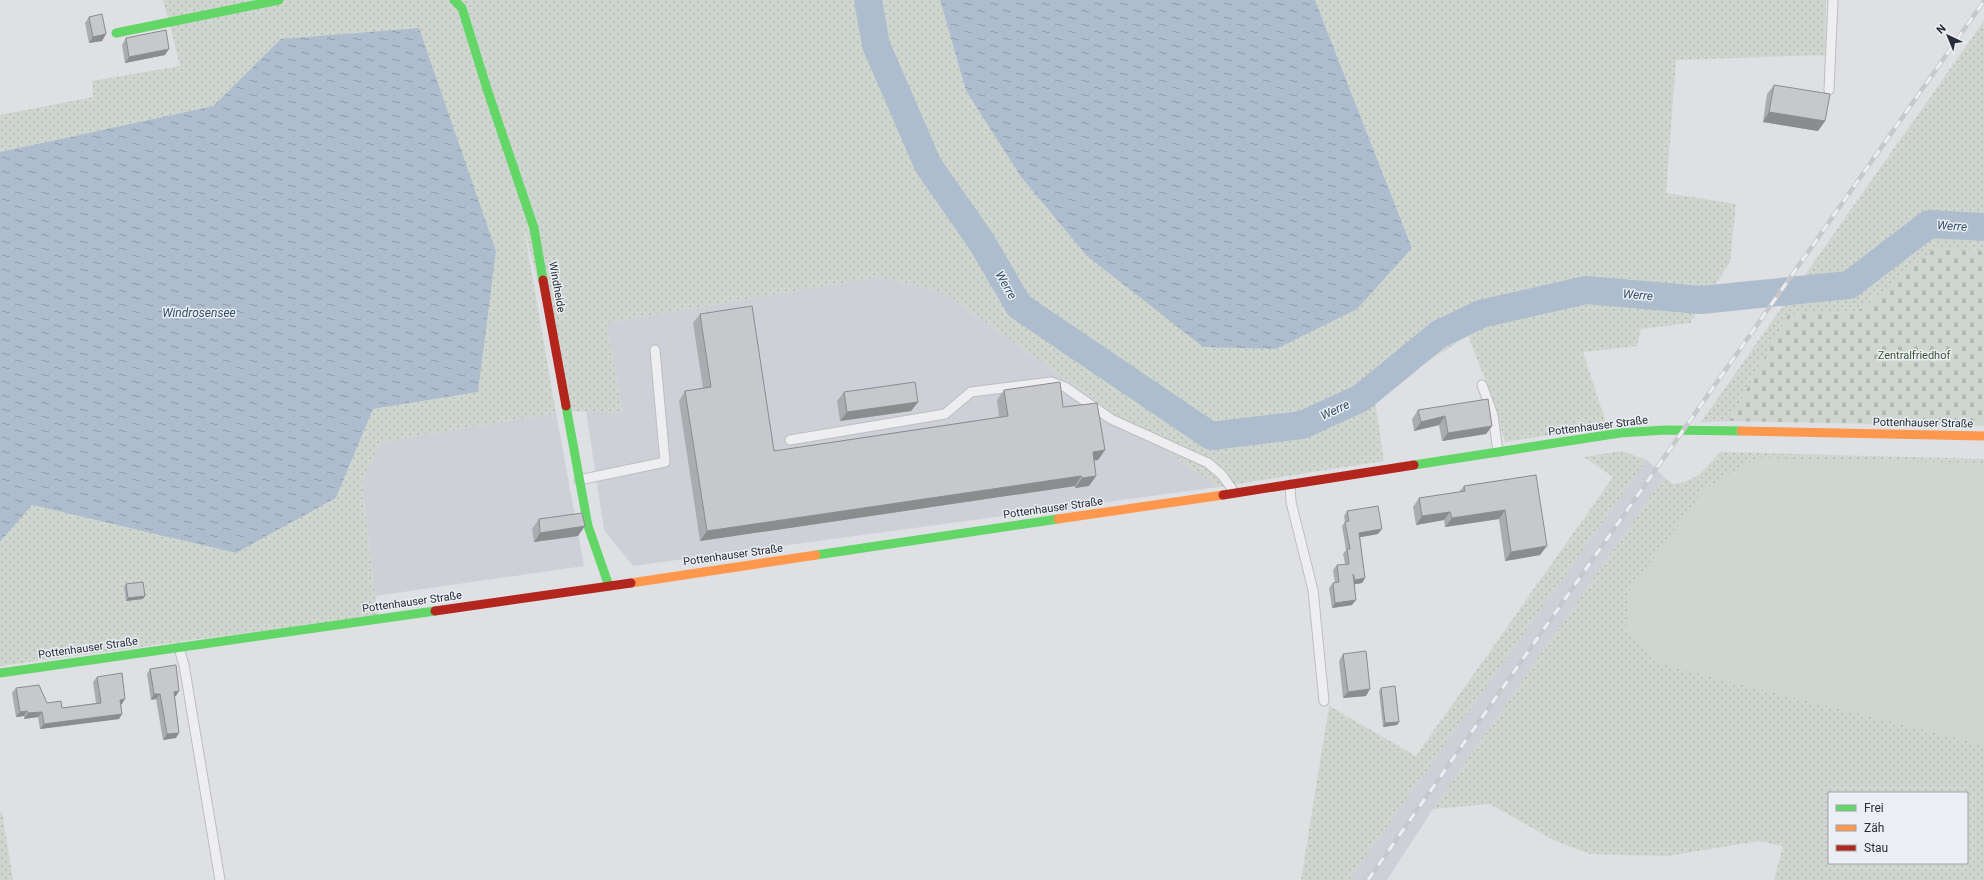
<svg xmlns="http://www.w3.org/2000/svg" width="1984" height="880" viewBox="0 0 1984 880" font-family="Roboto,sans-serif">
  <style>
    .built { fill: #cdd0d6 }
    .grass { fill: url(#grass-dots); fill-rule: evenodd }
    .cemetery { fill: url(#cemetery-stones) }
    .pitch { fill: #cfd6cf }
    .water { fill: url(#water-ripples) }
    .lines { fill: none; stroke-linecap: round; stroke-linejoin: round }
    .river { stroke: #aebdcd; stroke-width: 28 }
    .lane-casing { stroke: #bcbec1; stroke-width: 11 }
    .lane { stroke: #eeeef0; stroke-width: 9 }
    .fast { stroke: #63d668; stroke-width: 9 }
    .slow { stroke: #ff974d; stroke-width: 9 }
    .jam { stroke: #b3261e; stroke-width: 9 }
    .rail-casing { stroke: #c7c8cb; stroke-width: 4.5 }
    .rail { stroke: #ebeff3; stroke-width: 3; stroke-dasharray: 9; stroke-linecap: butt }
    .wall { fill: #aaacaf }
    .shaded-wall { fill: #8b8c8e }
    .building { fill: #c6c8cb; stroke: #8b8c8e }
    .labels { text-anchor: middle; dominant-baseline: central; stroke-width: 3; stroke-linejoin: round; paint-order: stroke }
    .street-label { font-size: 11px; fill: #272e3a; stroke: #ebeff3 }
    .park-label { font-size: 11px; fill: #3c5536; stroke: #ebeff3 }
    .water-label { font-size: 12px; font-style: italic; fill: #354e6a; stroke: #ebeff3 }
  </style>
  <defs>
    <pattern id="grass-dots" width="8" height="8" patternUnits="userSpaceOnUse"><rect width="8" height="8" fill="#cfd6cf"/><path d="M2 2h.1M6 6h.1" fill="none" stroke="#b2b8b2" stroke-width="1.8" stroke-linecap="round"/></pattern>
    <pattern id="cemetery-stones" width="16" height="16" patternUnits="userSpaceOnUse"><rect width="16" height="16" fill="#cfd6cf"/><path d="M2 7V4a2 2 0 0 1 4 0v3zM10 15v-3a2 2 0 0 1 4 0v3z" fill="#b2b8b2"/></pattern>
    <pattern id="water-ripples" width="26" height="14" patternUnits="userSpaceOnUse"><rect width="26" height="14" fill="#aebdcd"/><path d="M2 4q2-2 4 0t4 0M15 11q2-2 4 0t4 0" fill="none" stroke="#8e9aa7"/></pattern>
  </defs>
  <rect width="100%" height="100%" fill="#dee0e3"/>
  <path class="built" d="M878 277 943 292 1218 487 633 566 604 530 586 411 623 413 606 323Z
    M556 413 584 566 375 596 362 482 381 442Z
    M1647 460 1664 477 1433 809 1387 880H1349Z"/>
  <path class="grass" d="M163 0H940L966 91 1021 177 1086 255 1412 247 1315 0H1826L1825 55 1676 60 1666 193 1736 204 1730 262 1690 323 1641 329 1637 346 1583 352 1607 426 1505 442 1491 395 1468 336 1374 395 1384 461 1218 487 943 292 878 277 606 323 623 413 572 411 524 228 556 413 381 442 362 482 375 596 379 615 0 666V542L32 505 236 553 336 498 373 409 478 392 282 39 213 106 0 152V115L93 97 92 81 180 66Z
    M1984 21V251L1934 249 1858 311 1788 315 1729 421 1701 422Z
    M1622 451 1647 460 1349 880H1301L1329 706 1416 756 1613 477 1584 457Z
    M1720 452 1984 459V880H1774L1783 846 1759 841 1668 856 1590 854 1555 841 1490 804 1433 809 1664 477 1673 484C1698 481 1704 470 1720 452ZM1829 793H1967V863H1829Z
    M2 812 13 880H0V813Z"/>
  <path class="cemetery" d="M1934 249 1984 251V426L1729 421 1788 315 1858 311Z"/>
  <path class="pitch" d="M1756 458 1984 463V745L1725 681 1653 661 1626 628 1629 591 1705 489Z"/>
  <path class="water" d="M940 0H1315L1412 248 1357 309 1276 349 1203 347 1086 255 1021 177 966 91Z
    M419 28 496 251 478 392 373 409 336 498 236 553 32 505 0 542V152L213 106 281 39Z"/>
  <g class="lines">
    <path class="river" d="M868 0 876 45 928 165 981 241 1019 306 1211 436 1302 425 1361 398 1439 334 1481 314 1586 290 1701 300 1849 285 1929 224 1984 227"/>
    <g class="lane-casing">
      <path id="lane" d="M1829 90 1833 0
        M1482 385 1493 415 1498 452
        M790 440 945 414 971 392 1051 382 1065 387 1111 419 1208 463 1222 475 1234 492
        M579 480 665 462 655 350
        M1290 485 1291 502 1313 590 1324 701
        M179 648 184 665 220 880"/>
    </g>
    <use href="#lane" class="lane"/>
    <path class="fast" d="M454 0 462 8 487 89 534 228 543 280
      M116 33 279 0
      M566 406 588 526 609 586
      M1414 465 1620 433 1665 430 1741 431
      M816 555 1058 519
      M0 673 435 611"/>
    <path class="slow" d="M1741 431 1984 436
      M1058 519 1223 495
      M631 583 816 555"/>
    <path class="jam" d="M543 280 566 406
      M1223 495 1414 465
      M435 611 631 583"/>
    <g class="rail-casing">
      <path id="rail" d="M1368 880 1984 1"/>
    </g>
    <use href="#rail" class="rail"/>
  </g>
  <path class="wall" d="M89 17 106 34 102 41 89 43 85 23Z
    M126 38 165 55 125 63 122 45Z
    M1774 85 1825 121 1818 131 1763 122 1767 94Z
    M700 314 774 451 999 417 997 400 1004 390 1063 407 1105 450 1098 460H1094L1096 476 1089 486 1075 488V486L700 541 679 401 685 391 703 388 693 323Z
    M844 392 918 402 911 411 840 421 837 401Z
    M1418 410 1492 426 1486 434 1442 441 1439 425 1414 431 1412 419Z
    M1536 475 1540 555 1505 561 1499 519 1445 527 1444 520 1416 525 1413 507 1419 498 1459 492 1464 486Z
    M1347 511 1378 534 1360 537 1365 578 1362 583 1354 584 1352 605 1332 608 1329 588 1333 583H1335L1333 570 1337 565 1345 564 1343 554 1346 550 1342 526 1345 522 1344 516Z
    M539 519 578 536 534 542 532 529Z
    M126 584 143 599 126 601 124 587Z
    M1343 654 1366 696 1343 698 1339 661Z
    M150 669 176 696H175L176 738 163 740 156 699 151 700 147 674Z
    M97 677 122 704H121L122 714 119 719 40 729 38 717 24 719V716L16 717 12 693 16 688 47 703 62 708 96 703 93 682Z
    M1381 688 1397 725 1383 727 1379 691Z"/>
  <path class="shaded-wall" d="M106 34 102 41 89 43 93 37Z
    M169 49 165 55 125 63 129 57Z
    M1769 112 1825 121 1818 131 1763 122Z
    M918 402 911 411 840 421 847 412Z
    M1445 416 1439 425 1414 431 1421 422Z
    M1492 426 1486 434 1442 441 1448 433Z
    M1105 450 1098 460 1086 462 1093 452Z
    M1081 476 1075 486 700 541 707 531Z
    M1096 476 1089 486 1075 488 1082 478Z
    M1505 510 1499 519 1445 527 1452 518Z
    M1450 512 1444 520 1416 525 1422 516Z
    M585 526 578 536 534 542 540 533Z
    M1382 529 1378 534 1356 538 1359 533Z
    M1547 546 1540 555 1505 561 1511 552Z
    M1365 578 1362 583 1351 585 1355 580Z
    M145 596 143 599 126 601 128 598Z
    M1356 600 1352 605 1332 608 1335 603Z
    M1370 689 1366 696 1343 698 1348 692Z
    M179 691 176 696 170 697 174 692Z
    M154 694H160L156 699 151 700Z
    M125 699 122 704 116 705 120 700Z
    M27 711 24 716 16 717 20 712Z
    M42 712 38 717 24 719 28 713Z
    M122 714 119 719 40 729 44 724Z
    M1399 722 1397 725 1383 727 1385 723Z
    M179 733 176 738 163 740 167 734Z"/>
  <path class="building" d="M102 14 106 34 93 37 89 17Z
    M166 30 169 49 129 57 126 38Z
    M1774 85 1830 94 1825 121 1769 112Z
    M752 306 774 451 1008 416 1004 390 1060 382 1063 407 1097 403 1105 450 1093 452 1096 476 1082 478 1081 476 707 531 685 391 711 387 700 314Z
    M915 382 918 402 847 412 844 392Z
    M1488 399 1492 426 1448 433 1445 416 1421 422 1418 410Z
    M1536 475 1547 546 1511 552 1505 510 1452 518 1450 512 1422 516 1419 498 1465 491 1464 486Z
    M1378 506 1382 529 1359 533 1365 578 1355 580 1353 574 1356 600 1335 603 1333 583 1339 582 1337 565 1349 564 1347 549H1350L1345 522 1349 521 1347 511Z
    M582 513 585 526 540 533 539 519Z
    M143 582 145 596 128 598 126 584Z
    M1366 651 1370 689 1348 692 1343 654Z
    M176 665 179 691 174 692 179 733 167 734 160 694H154L150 669Z
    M122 673 125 699 120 700 122 714 44 724 42 712 28 713 27 711 20 712 16 688 39 685 47 703 61 701 62 708 101 703 97 677Z
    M1395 686 1399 722 1385 723 1381 688Z"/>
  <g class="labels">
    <g class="street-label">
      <text transform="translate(557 287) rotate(80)">Windheide</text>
      <text transform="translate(1923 423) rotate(1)">Pottenhauser Straße</text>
      <text transform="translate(1598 426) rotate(-7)">Pottenhauser Straße</text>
      <text transform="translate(1053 508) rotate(-8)">Pottenhauser Straße</text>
      <text transform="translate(733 555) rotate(-8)">Pottenhauser Straße</text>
      <text transform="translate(412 602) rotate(-8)">Pottenhauser Straße</text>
      <text transform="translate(88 648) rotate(-8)">Pottenhauser Straße</text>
    </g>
    <g class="park-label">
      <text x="1914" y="355">Zentralfriedhof</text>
    </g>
    <g class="water-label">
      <text transform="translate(1952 226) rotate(4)">Werre</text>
      <text transform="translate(1006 285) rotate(60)">Werre</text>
      <text transform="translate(1638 295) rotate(5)">Werre</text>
      <text x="199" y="313">Windrosensee</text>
      <text transform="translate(1335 410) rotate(-25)">Werre</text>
    </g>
  </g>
  <rect x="1828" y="792" width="140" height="72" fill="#ebeff3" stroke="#9da2a9"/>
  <rect x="1836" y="805" width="20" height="6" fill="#63d668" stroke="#9da2a9"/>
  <text x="1864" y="812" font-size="12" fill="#272e3a">Frei</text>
  <rect x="1836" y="825" width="20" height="6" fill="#ff974d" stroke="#9da2a9"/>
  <text x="1864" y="832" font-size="12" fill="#272e3a">Zäh</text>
  <rect x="1836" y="845" width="20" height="6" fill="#b3261e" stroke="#9da2a9"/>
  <text x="1864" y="852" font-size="12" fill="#272e3a">Stau</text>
  <g transform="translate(1948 36) rotate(316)" stroke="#ebeff3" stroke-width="3" paint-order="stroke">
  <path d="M0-3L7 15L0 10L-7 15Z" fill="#272e3a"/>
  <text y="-6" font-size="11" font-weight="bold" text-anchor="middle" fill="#272e3a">N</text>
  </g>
</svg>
